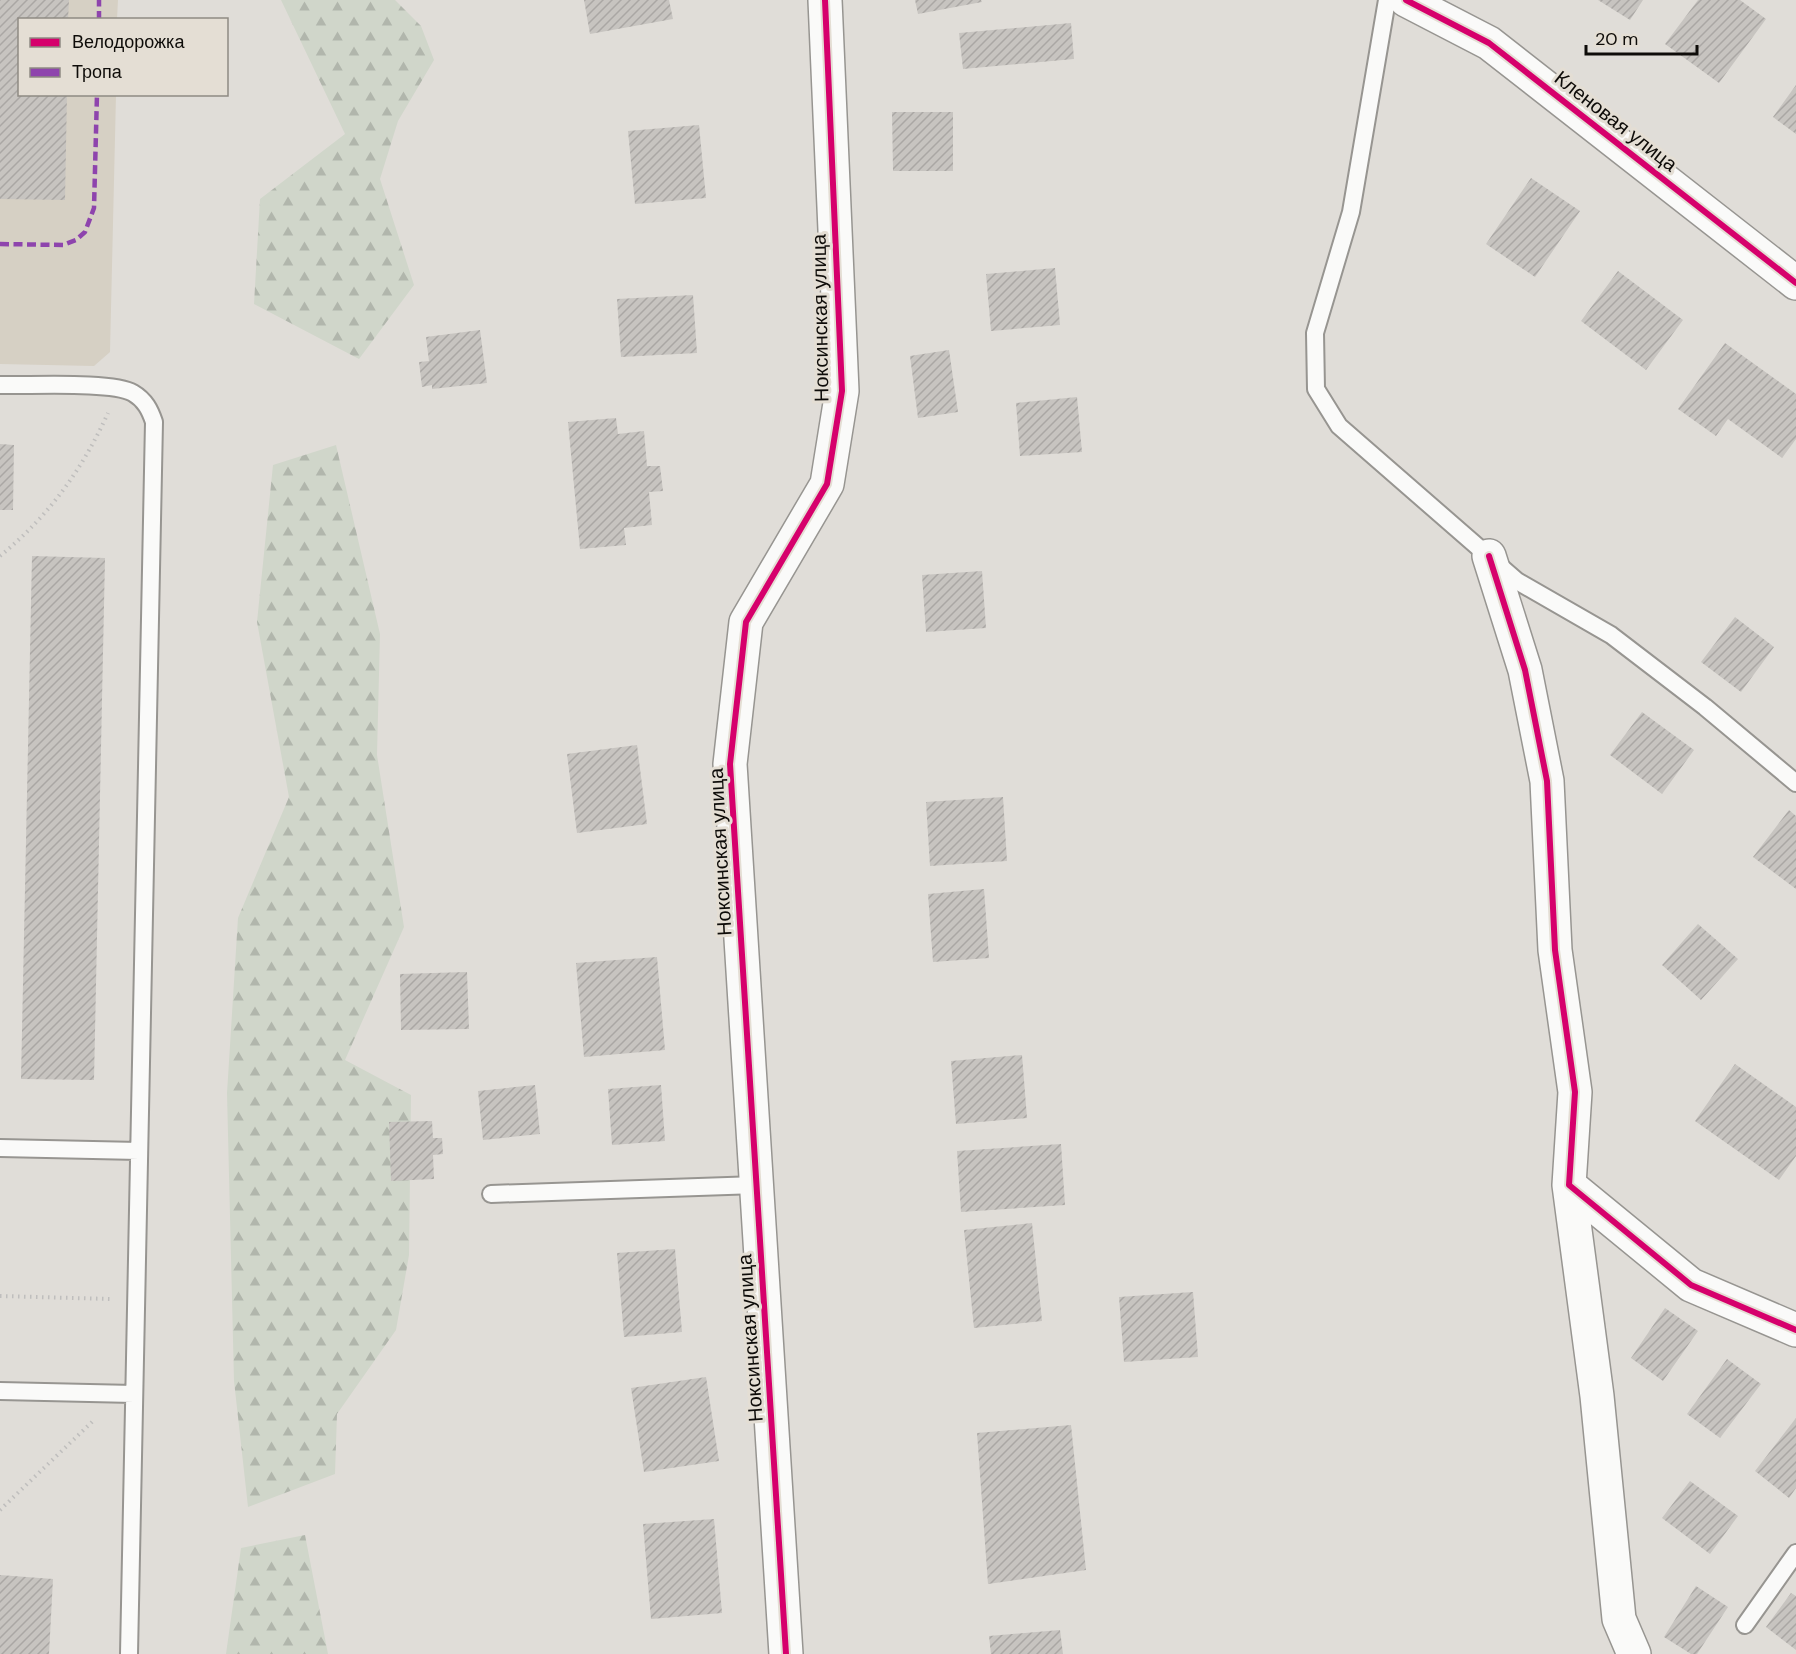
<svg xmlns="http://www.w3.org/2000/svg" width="1796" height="1654" viewBox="0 0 1796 1654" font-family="'DM Sans',sans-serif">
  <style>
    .built { fill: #d6d0c4 }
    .forest { fill: url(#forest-firs) }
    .building { fill: url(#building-hatch) }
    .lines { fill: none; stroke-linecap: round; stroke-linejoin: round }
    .service-casing { stroke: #979591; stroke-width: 20 }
    .minor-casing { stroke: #979591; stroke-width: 36 }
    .path { stroke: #bfbebd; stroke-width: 4; stroke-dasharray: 1.5 4.5; stroke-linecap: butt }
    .service { stroke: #fafaf9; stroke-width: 16 }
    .minor { stroke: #fafaf9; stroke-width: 33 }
    .quiet { stroke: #8e44ad; stroke-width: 4.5; stroke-dasharray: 9 4.5; stroke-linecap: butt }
    .cycleway-casing { stroke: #e4ded4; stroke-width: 10 }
    .cycleway { stroke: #d6006c; stroke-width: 6 }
    .labels { text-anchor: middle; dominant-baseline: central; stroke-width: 6; stroke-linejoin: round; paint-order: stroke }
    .street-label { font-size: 20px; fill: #0e0c09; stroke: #e4ded4 }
  </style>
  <defs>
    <pattern id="forest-firs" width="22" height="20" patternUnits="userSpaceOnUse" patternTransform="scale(1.5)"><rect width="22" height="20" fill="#d0d6ca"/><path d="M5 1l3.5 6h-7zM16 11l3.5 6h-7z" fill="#b1b6ac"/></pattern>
    <pattern id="building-hatch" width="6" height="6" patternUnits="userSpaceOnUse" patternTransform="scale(1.5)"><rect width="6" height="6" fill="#c7c4c0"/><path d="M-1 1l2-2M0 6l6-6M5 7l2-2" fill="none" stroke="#aaa7a4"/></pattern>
  </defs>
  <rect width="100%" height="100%" fill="#e0ddd8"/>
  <path class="built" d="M0 0H118L117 19 20 20V94L116 95 110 352 94 366 0 364Z"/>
  <path class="forest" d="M281 0H395L421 26 434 60 398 121 380 179 414 285 359 359 254 304 260 199 345 134Z
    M336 445 380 634 377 755 404 927 345 1060 411 1095 409 1255 396 1330 337 1414 335 1474 248 1507 234 1381 227 1093 238 918 289 797 257 622 273 465Z
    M305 1535 328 1654H226L241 1548Z"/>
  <path class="building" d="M0 0H69L68 20H20V94H67L65 200 0 199Z
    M584 0H669L673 19 590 34Z
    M915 0H981L982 2 918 14Z
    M1598 0H1643L1630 20Z
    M1698 0H1740L1766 19 1719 83 1665 44Z
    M1071 23 1074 59 963 69 959 33Z
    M1796 85V134L1773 117Z
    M892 112H953V171H893Z
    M699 125 706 198 635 204 628 131Z
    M1531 178 1580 211 1535 277 1486 244Z
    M1055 268 1060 325 991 331 986 274Z
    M1618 271 1683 320 1646 370 1581 321Z
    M693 295 697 353 621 357 617 299Z
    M480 330 487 383 432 389V385L422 387 419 362 429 361 426 337Z
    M1725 343 1796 394V439L1782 458 1728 419 1716 436 1678 409Z
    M949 350 958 412 918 418 910 356Z
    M1077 397 1082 452 1020 456 1016 403Z
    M616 418 618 434 644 431 647 466H660L663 491 649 492 652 525 624 528 626 545 580 549 568 422Z
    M0 444 14 445 13 510H0Z
    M32 556 105 558 94 1080 21 1079Z
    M982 571 986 628 926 632 922 575Z
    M1735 617 1774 647 1741 692 1701 662Z
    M1642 712 1694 750 1662 794 1610 755Z
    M637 745 647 824 577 833 567 754Z
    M1003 797 1007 861 930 866 926 802Z
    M1789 810 1796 816V889L1753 857Z
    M984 889 989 958 933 962 928 894Z
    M1698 924 1738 959 1701 1000 1662 965Z
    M657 957 665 1050 584 1057 576 963Z
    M467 972 469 1029 401 1030 400 974Z
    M1022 1055 1027 1118 956 1124 951 1061Z
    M1735 1064 1796 1107V1156L1779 1180 1695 1121Z
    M535 1085 540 1134 483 1140 478 1091Z
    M661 1085 665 1141 612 1145 608 1089Z
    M432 1121 433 1138H442L443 1154 433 1155 434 1179 391 1181 389 1122Z
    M1061 1144 1065 1205 961 1212 957 1151Z
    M1032 1223 1042 1321 974 1328 964 1230Z
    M675 1249 682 1332 624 1337 617 1253Z
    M1193 1292 1198 1357 1124 1362 1119 1297Z
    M1665 1308 1698 1331 1663 1381 1631 1358Z
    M1727 1359 1761 1384 1720 1438 1687 1414Z
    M706 1377 719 1461 644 1472 631 1388Z
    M1796 1418V1488L1789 1498 1755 1471Z
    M1071 1425 1086 1570 988 1584 977 1433Z
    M1690 1481 1738 1516 1710 1554 1662 1518Z
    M714 1519 722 1613 651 1619 643 1524Z
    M0 1575 53 1579 49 1654H0Z
    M1696 1586 1728 1607 1697 1654H1691L1664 1637Z
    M1791 1593 1796 1596V1650L1766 1627Z
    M1060 1630 1063 1654H991L989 1636Z"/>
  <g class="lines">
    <g class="service-casing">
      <path id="service" d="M1387 0 1351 212 1315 333 1316 389 1339 426 1517 581 1611 635 1705 707 1796 783
        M0 385C28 386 113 381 133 393 145 400 150 410 154 422L129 1654
        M0 1148 139 1151
        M491 1194 757 1185
        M0 1391 134 1394
        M1745 1625 1796 1553"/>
    </g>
    <g class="minor-casing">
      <path id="minor" d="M1406 0 1489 43 1796 283
        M1489 556 1525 670 1547 781 1555 950 1575 1092 1569 1185 1691 1285 1796 1330
        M1569 1185 1597 1396 1619 1619 1634 1654
        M786 1654 730 764 746 622 827 484 842 391 825 0"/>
    </g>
    <path class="path" d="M0 556C48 517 82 470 108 413
      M0 1296 110 1299
      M0 1510 93 1421"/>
    <use href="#service" class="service"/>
    <use href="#minor" class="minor"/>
    <path class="quiet" d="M99 20V0
      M0 244 63 245 76 240 85 232 94 208 97 94"/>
    <g class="cycleway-casing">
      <path id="cycleway" d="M1406 0 1489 43 1796 283
        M1489 556 1525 670 1547 781 1555 950 1575 1092 1569 1185 1691 1285 1796 1330
        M786 1654 730 764 746 622 827 484 842 391 825 0"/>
    </g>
    <use href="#cycleway" class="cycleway"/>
  </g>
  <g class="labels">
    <g class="street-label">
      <text transform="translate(1616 121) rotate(38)">Кленовая улица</text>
      <text transform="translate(820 318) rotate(-91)">Ноксинская улица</text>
      <text transform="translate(720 852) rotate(-93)">Ноксинская улица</text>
      <text transform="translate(750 1338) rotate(-94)">Ноксинская улица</text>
    </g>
  </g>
  <rect x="18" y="18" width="210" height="78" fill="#e4ded4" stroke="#8e8a83" stroke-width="1.5"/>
  <rect x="30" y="38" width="30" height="9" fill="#d6006c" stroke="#8e8a83" stroke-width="1.5"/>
  <text x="72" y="48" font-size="18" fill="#0e0c09">Велодорожка</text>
  <rect x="30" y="68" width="30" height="9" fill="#8e44ad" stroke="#8e8a83" stroke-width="1.5"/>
  <text x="72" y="78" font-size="18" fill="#0e0c09">Тропа</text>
  <path d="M1586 45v9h111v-9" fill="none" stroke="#0e0c09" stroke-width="3"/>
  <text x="1595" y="45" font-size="18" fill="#0e0c09" stroke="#e4ded4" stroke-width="4.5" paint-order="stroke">20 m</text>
</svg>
